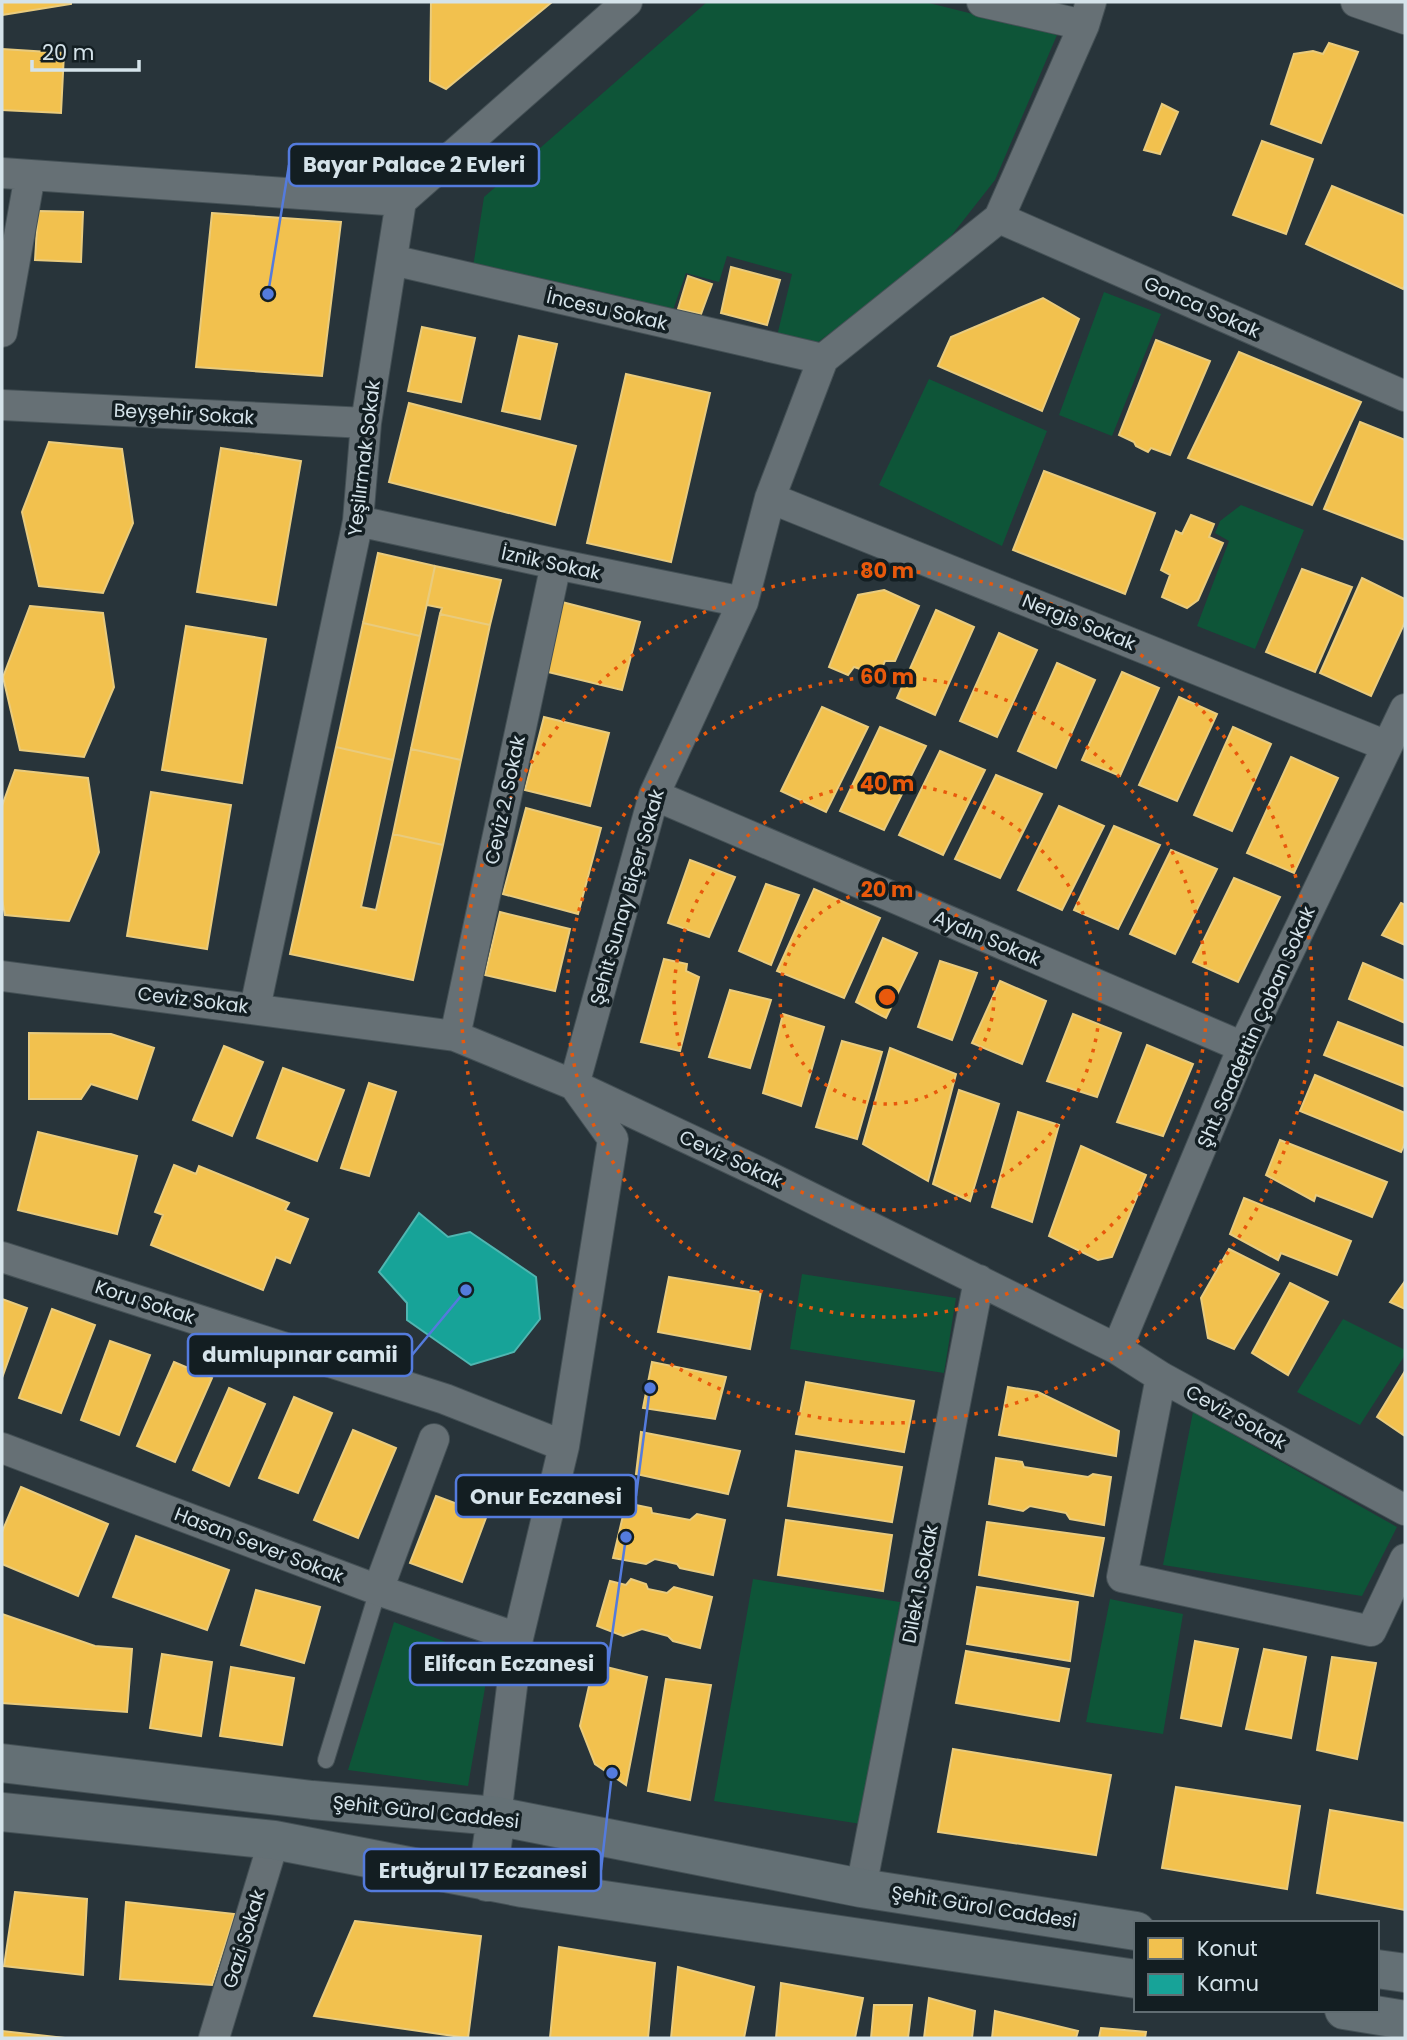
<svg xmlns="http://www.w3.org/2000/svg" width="1407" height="2040" viewBox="0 0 1407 2040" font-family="Poppins,sans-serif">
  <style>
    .green { fill: #0e5538 }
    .homes { fill: #f2c14e; stroke: #e9cb7d; stroke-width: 2 }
    .public { fill: #17a398; stroke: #50b6b1; stroke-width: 2 }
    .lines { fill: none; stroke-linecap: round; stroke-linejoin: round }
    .lane-casing { stroke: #445055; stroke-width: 18 }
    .street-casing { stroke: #445055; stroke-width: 32 }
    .secondary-casing { stroke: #445055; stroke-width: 40 }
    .lane { stroke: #667075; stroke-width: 16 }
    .street { stroke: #667075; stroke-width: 30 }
    .secondary { stroke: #647075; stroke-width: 38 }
    .ring { fill: none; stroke: #e8590c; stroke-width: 3.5; stroke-dasharray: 3.5 7 }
    .labels { text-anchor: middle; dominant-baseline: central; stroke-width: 7; stroke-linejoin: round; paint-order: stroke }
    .street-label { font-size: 19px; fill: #d5e3ea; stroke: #131e22 }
    .centre { fill: #e8590c; stroke: #131e22; stroke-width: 3.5 }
    .ring-label { font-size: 21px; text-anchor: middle; font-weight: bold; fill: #e8590c; stroke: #131e22; stroke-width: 7; stroke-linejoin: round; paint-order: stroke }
    .leader { fill: none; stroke: #547bdd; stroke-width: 2.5 }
    .callout-dot { fill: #547bdd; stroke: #131e22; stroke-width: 2.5 }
    .callout { fill: #131e22; stroke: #547bdd; stroke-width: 2.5 }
    .callout-label { font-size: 21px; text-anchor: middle; font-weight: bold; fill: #d5e3ea }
  </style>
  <rect width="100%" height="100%" fill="#28343a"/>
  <path class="green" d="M707 2H925L1057 35 995 180 937 254 814 345 777 336 792 274 727 256 719 282 686 273 673 310 473 267 484 197Z
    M1104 292 1161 314 1112 436 1059 415Z
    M929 379 1047 431 1002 546 879 485Z
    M1241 505 1304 530 1255 649 1197 626 1229 541 1215 533 1220 521Z
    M802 1274 956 1298 944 1373 790 1349Z
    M1343 1319 1405 1350V1355L1360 1425 1297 1392Z
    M1193 1412 1397 1527 1362 1596 1163 1565Z
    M753 1579 900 1602 861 1824 714 1801Z
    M1110 1599 1183 1614 1163 1734 1086 1722Z
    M394 1622 490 1659 468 1786 348 1770Z"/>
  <path class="homes" d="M2 2H71V4L2 15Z
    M431 2H552L446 89 430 81Z
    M1329 43 1358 52 1321 143 1271 124 1294 54 1313 51 1323 54Z
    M2 49 64 53 61 113 2 110Z
    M1162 104 1178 112 1160 154 1144 150Z
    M1262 141 1313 159 1286 234 1233 215Z
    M1332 186 1405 216V285L1403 289 1306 244Z
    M38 211 83 212 81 262 35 260Z
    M212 213 341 222 322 376 196 367Z
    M731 267 780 280 767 325 721 313Z
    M688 276 712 284 701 314 678 309Z
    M1043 298 1079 319 1042 411 938 366 951 337Z
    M422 327 475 338 461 402 408 391Z
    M519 336 557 344 540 419 502 411Z
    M1156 340 1210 361 1170 455 1151 448 1148 452 1136 446 1134 442 1119 435Z
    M1239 352 1361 402 1312 505 1188 458Z
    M626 374 710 393 671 562 587 543Z
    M409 403 576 446 555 525 389 482Z
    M1360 422 1405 440V540L1324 509Z
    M49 442 122 449 133 523 103 593 39 586 22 512Z
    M221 448 301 461 276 605 197 592Z
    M1044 471 1155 513 1125 594 1013 550Z
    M1191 515 1214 524 1209 537 1223 543 1198 600 1187 608 1162 597 1170 575 1161 570 1176 531 1182 534Z
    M378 553 435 566 420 636 363 623Z
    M435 566 501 580 490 625 440 614 442 608 427 605Z
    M1302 569 1352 587 1315 672 1266 652Z
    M1362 578 1405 599V622L1371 696 1320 673Z
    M884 590 919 606 895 661H885L879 675 854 667 848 675 829 667 858 595Z
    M562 602 640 622 622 690 544 671Z
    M30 606 103 613 114 687 84 757 20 750 3 677Z
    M936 610 974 627 935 715 897 698Z
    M440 614 490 625 461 760 411 749Z
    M363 623 420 636 393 760 336 747Z
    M186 626 266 639 242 783 162 770Z
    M999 633 1037 650 997 737 960 721Z
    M1057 663 1095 680 1056 768 1018 751Z
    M1122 672 1159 688 1120 776 1082 760Z
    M1179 697 1217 714 1177 801 1139 785Z
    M822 707 868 727 826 812 781 791Z
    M544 717 609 733 590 806 525 790Z
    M880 727 926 746 884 830 840 811Z
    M1233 727 1271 744 1232 831 1194 815Z
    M336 747 393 760 361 907 376 910 393 834 443 845 413 980 290 954Z
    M411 749 461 760 443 845 393 834Z
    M940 751 985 770 943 855 899 835Z
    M1291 757 1338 778 1294 873 1247 853Z
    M15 770 88 778 99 852 69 921 5 915 2 899V806Z
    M996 775 1042 794 1000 878 955 859Z
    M151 792 231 805 207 949 127 936Z
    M1059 806 1104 826 1062 910 1018 890Z
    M526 808 601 828 578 914 503 894Z
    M1114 826 1160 845 1118 929 1074 910Z
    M1171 850 1217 869 1175 954 1130 934Z
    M690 860 735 877 709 937 668 923Z
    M1234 878 1280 897 1238 982 1193 962Z
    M766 884 799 895 771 965 739 951Z
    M814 889 880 918 844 998 777 971Z
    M1401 903 1405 905V945L1382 935Z
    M500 912 570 929 555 991 485 975Z
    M883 938 917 953 886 1018 856 1002Z
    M664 959 687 964 686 971 699 977 680 1051 641 1042Z
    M940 961 977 973 952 1040 918 1027Z
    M1363 963 1405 981V1023L1349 999Z
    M1000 981 1046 1001 1022 1064 972 1043Z
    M730 990 771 1000 750 1068 709 1057Z
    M783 1014 824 1027 801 1106 763 1093Z
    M1073 1014 1121 1033 1097 1097 1047 1081Z
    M1338 1022 1405 1048V1087L1324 1055Z
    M29 1033 111 1034 154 1048 137 1099 91 1084 81 1099H29Z
    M842 1041 882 1052 857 1139 816 1127Z
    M1147 1045 1193 1064 1163 1136 1117 1122Z
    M224 1046 263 1062 232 1136 193 1120Z
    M890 1048 956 1074 928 1181 863 1144Z
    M283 1068 344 1090 317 1161 257 1138Z
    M1315 1075 1405 1113V1143L1401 1152 1300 1111Z
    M369 1083 396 1092 369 1176 341 1168Z
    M959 1090 999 1104 970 1201 933 1184Z
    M1018 1112 1059 1125 1032 1222 992 1207Z
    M38 1132 137 1156 117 1234 18 1210Z
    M1280 1140 1387 1182 1372 1217 1316 1195 1314 1201 1266 1175Z
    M1081 1146 1146 1175 1112 1257 1098 1260 1049 1236Z
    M174 1165 196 1174 199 1166 289 1203 285 1210 308 1219 290 1263 276 1257 263 1290 151 1245 163 1215 155 1212Z
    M1244 1198 1351 1241 1337 1275 1281 1253 1278 1260 1230 1234Z
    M1229 1249 1279 1274 1234 1349 1208 1338 1201 1298Z
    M669 1277 761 1292 750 1349 658 1332Z
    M1405 1281V1309L1390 1302Z
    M1290 1283 1328 1302 1288 1375 1252 1353Z
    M2 1299 27 1308 2 1378Z
    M52 1309 95 1325 61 1413 19 1398Z
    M110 1341 150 1355 119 1435 81 1420Z
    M174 1362 212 1378 175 1462 137 1446Z
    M652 1362 726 1377 715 1419 643 1408Z
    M1405 1371V1436L1377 1417Z
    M806 1382 914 1401 904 1452 796 1434Z
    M1008 1387 1038 1392 1119 1431 1116 1456 999 1435Z
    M229 1388 265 1404 229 1486 193 1470Z
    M294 1397 332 1413 298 1493 259 1478Z
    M353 1430 396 1448 358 1538 314 1520Z
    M641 1432 740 1451 728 1494 636 1474Z
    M796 1451 902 1467 892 1522 788 1506Z
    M996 1458 1022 1462 1024 1467 1088 1477 1093 1474 1111 1477 1104 1525 1070 1519 1066 1513 1030 1506 1023 1511 989 1504Z
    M21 1487 108 1524 78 1596 2 1564V1532Z
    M436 1496 487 1515 462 1582 410 1563Z
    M626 1503 651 1508 652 1513 690 1520 697 1514 725 1520 713 1575 680 1568 677 1564 655 1559 646 1564 613 1558Z
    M786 1520 892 1535 883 1591 778 1575Z
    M987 1522 1104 1538 1093 1596 979 1575Z
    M136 1536 229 1570 207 1630 113 1597Z
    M631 1579 646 1584 648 1589 667 1593 674 1587 712 1597 700 1648 673 1641 668 1636 642 1629 623 1636 597 1626 610 1581 626 1585Z
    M977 1587 1078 1602 1070 1661 967 1644Z
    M256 1590 320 1607 304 1663 241 1645Z
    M2 1614 95 1646 132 1649 127 1712 2 1703Z
    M1195 1641 1238 1649 1221 1726 1181 1718Z
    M1264 1649 1306 1657 1291 1738 1246 1729Z
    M966 1651 1069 1669 1059 1721 956 1703Z
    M162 1654 212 1662 201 1736 150 1728Z
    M1332 1657 1376 1663 1357 1759 1317 1750Z
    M594 1664 647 1677 626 1785 595 1764 580 1726Z
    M231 1667 294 1678 282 1745 220 1736Z
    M666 1679 711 1685 690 1800 648 1791Z
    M953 1749 1111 1775 1096 1855 938 1832Z
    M1176 1787 1300 1806 1287 1889 1162 1868Z
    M1330 1810 1405 1823V1910L1317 1893Z
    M15 1892 87 1899 83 1975 4 1966Z
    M126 1902 235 1914 212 1985 120 1979Z
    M355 1921 481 1936 468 2038 314 2016Z
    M559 1947 655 1963 648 2038H550Z
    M678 1967 754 1987 744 2038H671Z
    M781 1983 863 1998 855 2038H776Z
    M929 1998 975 2011 972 2038H924Z
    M874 2005H912L908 2038H871Z
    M995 2011 1078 2031 1076 2038H992Z
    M1101 2028 1146 2032 1145 2038H1099Z
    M2 2031 65 2038H2Z"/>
  <path class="public" d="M419 1213 448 1237 470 1232 536 1277 540 1319 514 1352 471 1365 407 1320V1303L379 1272Z"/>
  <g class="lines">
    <g class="lane-casing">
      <path id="lane" d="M326 1760 378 1590"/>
    </g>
    <g class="street-casing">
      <path id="street" d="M982 2 1084 25
        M1356 2 1405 19
        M2 173 401 201
        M999 218 1405 396
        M392 260 823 359
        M2 332 30 175
        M2 405 366 423
        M770 498 1387 746
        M358 521 556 564 743 602
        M654 795 1243 1047
        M2 976 455 1036 574 1085 759 1172 1117 1349 1161 1377 1405 1510
        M255 1008 358 521 366 423 401 201 627 2
        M455 1036 556 564
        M2 1257 445 1399 564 1446
        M1117 1349 1243 1047 1405 709
        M1161 1377 1122 1577 1371 1631 1405 1559
        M2 1448 378 1590 518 1638
        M378 1590 434 1439
        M496 1816 518 1638 564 1446 613 1139 574 1085 654 795 743 602 770 498 823 359 999 218 1084 25 1091 2
        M861 1888 979 1280
        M214 2038 274 1840"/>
    </g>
    <g class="secondary-casing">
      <path id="secondary" d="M2 1763 312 1800 496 1816 861 1888 1136 1931
        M2 1812 274 1840 523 1888 1136 1979
        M487 1882 496 1816
        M1377 1969 1405 1973
        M1344 2010 1405 2020"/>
    </g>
    <use href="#lane" class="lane"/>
    <use href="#street" class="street"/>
    <use href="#secondary" class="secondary"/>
  </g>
  <g class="ring">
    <circle cx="887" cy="997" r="107"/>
    <circle cx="887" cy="997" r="213"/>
    <circle cx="887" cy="997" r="320"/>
    <circle cx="887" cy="997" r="426"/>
  </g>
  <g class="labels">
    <g class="street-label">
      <text transform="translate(1202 307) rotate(24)">Gonca Sokak</text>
      <text transform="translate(607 310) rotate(13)">İncesu Sokak</text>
      <text transform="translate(184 414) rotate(3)">Beyşehir Sokak</text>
      <text transform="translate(364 458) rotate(-83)">Yeşilırmak Sokak</text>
      <text transform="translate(551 563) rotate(12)">İznik Sokak</text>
      <text transform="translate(1079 622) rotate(22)">Nergis Sokak</text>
      <text transform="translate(505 800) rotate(-78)">Ceviz 2. Sokak</text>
      <text transform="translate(627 897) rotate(-74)">Şehit Sunay Biçer Sokak</text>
      <text transform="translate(987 938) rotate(23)">Aydın Sokak</text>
      <text transform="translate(193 1000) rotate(7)">Ceviz Sokak</text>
      <text transform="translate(1256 1027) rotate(-66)">Şht. Saadettin Çoban Sokak</text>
      <text transform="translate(731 1159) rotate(25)">Ceviz Sokak</text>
      <text transform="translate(145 1302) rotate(18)">Koru Sokak</text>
      <text transform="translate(1236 1417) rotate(29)">Ceviz Sokak</text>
      <text transform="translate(259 1545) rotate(21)">Hasan Sever Sokak</text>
      <text transform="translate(920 1584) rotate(-79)">Dilek 1. Sokak</text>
      <text transform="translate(426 1812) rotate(6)">Şehit Gürol Caddesi</text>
      <text transform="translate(984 1907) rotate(9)">Şehit Gürol Caddesi</text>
      <text transform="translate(244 1939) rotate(-73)">Gazi Sokak</text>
    </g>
  </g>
  <circle cx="887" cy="997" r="10" class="centre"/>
  <g class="ring-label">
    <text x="887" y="578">80 m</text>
    <text x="887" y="684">60 m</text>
    <text x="887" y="791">40 m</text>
    <text x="887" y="897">20 m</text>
  </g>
  <path class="leader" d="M268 294L289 165M466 1290L412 1355M650 1388L636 1496M626 1537L608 1664M612 1773L601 1870"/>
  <g class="callout-dot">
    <circle cx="268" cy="294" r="7"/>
    <circle cx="466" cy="1290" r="7"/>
    <circle cx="650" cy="1388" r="7"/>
    <circle cx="626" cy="1537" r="7"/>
    <circle cx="612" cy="1773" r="7"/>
  </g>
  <g class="callout">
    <rect x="289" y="144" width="250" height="42" rx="7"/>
    <rect x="188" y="1334" width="224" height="42" rx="7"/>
    <rect x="456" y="1475" width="180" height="42" rx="7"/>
    <rect x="410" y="1643" width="198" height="42" rx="7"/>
    <rect x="364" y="1849" width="237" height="42" rx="7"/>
  </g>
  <g class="callout-label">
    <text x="414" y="172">Bayar Palace 2 Evleri</text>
    <text x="300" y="1362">dumlupınar camii</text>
    <text x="546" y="1504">Onur Eczanesi</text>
    <text x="509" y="1671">Elifcan Eczanesi</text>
    <text x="483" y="1878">Ertuğrul 17 Eczanesi</text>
  </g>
  <rect width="1407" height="2040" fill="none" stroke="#d5e3ea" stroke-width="7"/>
  <rect x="1134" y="1921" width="245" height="91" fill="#131e22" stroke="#616d72" stroke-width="2"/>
  <rect x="1148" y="1938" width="35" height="21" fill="#f2c14e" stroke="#616d72" stroke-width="2"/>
  <text x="1197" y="1956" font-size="21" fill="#d5e3ea">Konut</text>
  <rect x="1148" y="1974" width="35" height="21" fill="#17a398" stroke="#616d72" stroke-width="2"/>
  <text x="1197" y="1991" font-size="21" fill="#d5e3ea">Kamu</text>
  <path d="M32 60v10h107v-10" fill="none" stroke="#d5e3ea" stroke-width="3.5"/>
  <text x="42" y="60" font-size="21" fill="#d5e3ea" stroke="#131e22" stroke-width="5" paint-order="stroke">20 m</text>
</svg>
